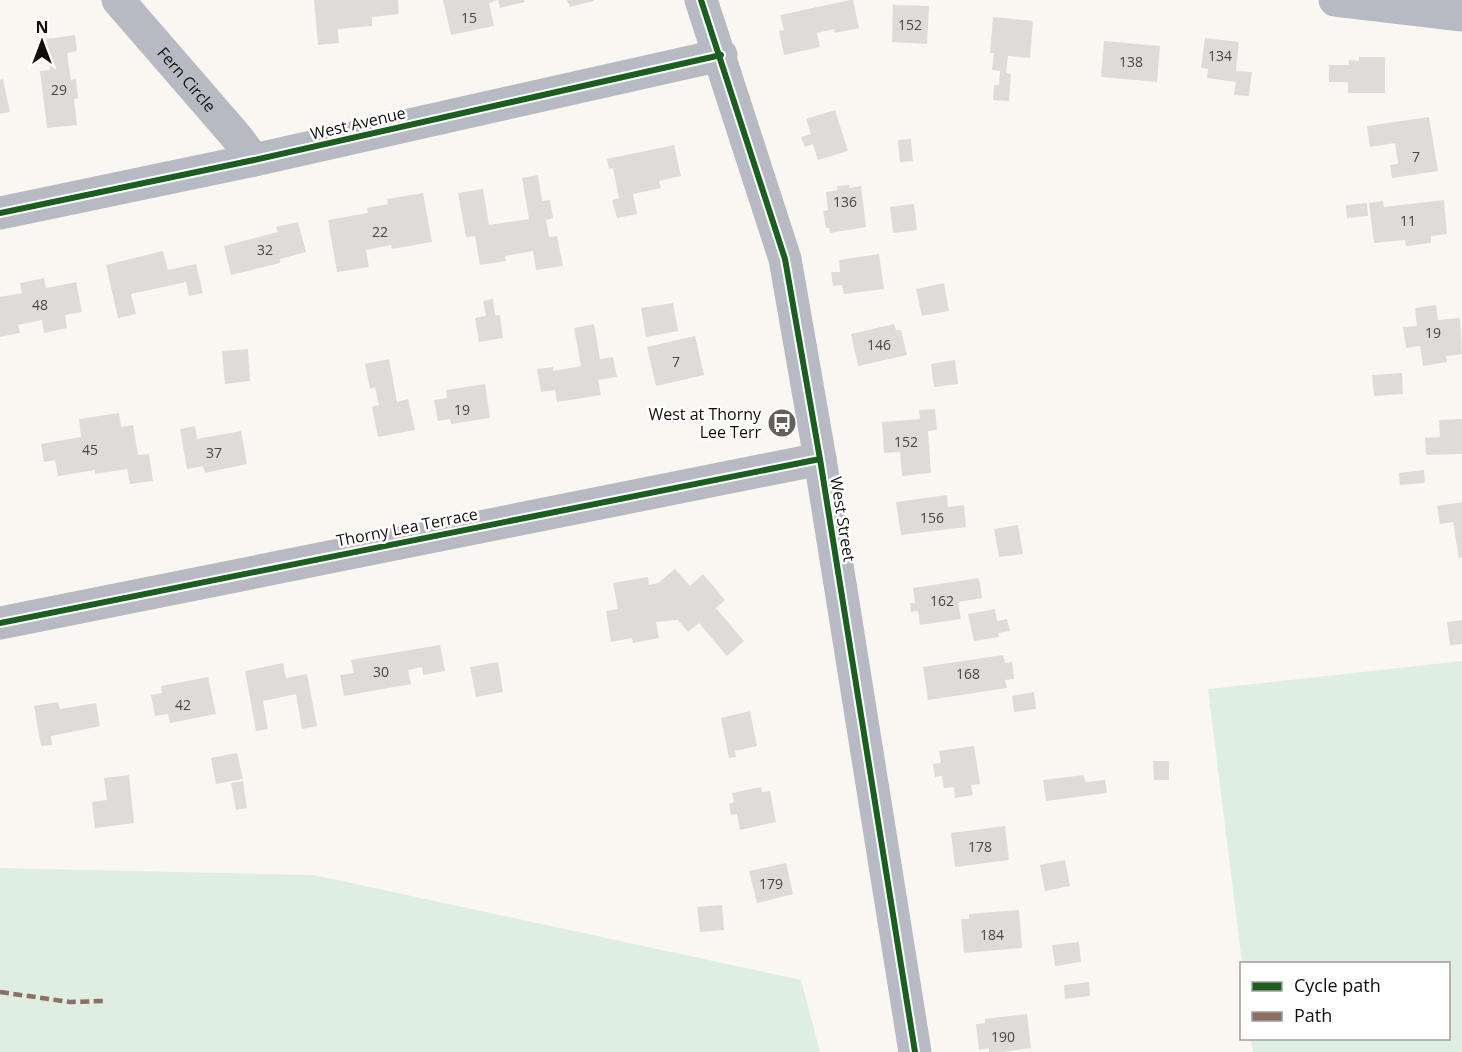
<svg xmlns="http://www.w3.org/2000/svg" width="1462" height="1052" viewBox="0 0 1462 1052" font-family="'Open Sans',sans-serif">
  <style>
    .green { fill: #dfeee2 }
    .building { fill: #dfdbd8 }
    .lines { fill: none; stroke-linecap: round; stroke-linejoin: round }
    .minor { stroke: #b7bac3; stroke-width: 33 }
    .quiet { stroke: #8d6e63; stroke-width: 4.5; stroke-dasharray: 9 4.5; stroke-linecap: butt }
    .cycleway-casing { stroke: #fff; stroke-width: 10 }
    .cycleway { stroke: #1b5e20; stroke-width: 6 }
    .labels { text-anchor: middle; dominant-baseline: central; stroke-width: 5; stroke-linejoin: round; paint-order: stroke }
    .number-label { font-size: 14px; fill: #494643 }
    .street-label { font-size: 16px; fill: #110f0b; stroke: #fff }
    .poi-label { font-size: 16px; fill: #110f0b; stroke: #fff; text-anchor: end }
  </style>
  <rect width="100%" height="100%" fill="#faf7f2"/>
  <path class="green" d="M1462 661V1052H1253L1251 1039 1448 1038V964L1242 963 1208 689Z
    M0 868 314 875 801 980 820 1052H0Z"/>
  <path class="building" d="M314 0H398L399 14 372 17V26L338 29 339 43 318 45Z
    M443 0H498L489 3 494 26 451 35Z
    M498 0H524L525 2 500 8Z
    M567 0H594V1L570 7Z
    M850 0H853L859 28 835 33 834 29 817 33 820 47 784 55 779 31 784 30 780 15Z
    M893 5 929 6 927 44 892 42Z
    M993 17 1033 21 1030 58 1008 56 1006 73 1011 74 1009 101 993 100 994 85H999L1000 71 992 70 994 53H990Z
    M75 35 77 51 67 53 71 80 76 79 78 98 74 99 77 125 47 128 40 71 50 70 46 39Z
    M1205 38 1239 42 1236 71 1252 72 1249 96 1234 95 1236 82 1207 78 1208 69 1201 68Z
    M1104 41 1160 46 1157 82 1101 77Z
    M1359 57H1385V93H1348V82H1329V65H1349V60L1359 61Z
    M3 79 10 112 0 114V80Z
    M835 110 848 151 818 160 813 144 805 147 801 137 811 134 806 119Z
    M1429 117 1438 171 1392 178 1390 165 1398 164 1395 143 1370 147 1367 126Z
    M911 139 913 161 900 162 898 140Z
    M674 145 681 176 659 181 661 188 633 194 637 214 617 218 612 200 619 198 613 168 609 169 607 159Z
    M538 175 542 201 550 200 553 218 546 220 549 237 557 236 563 266 536 270 533 251 505 256 506 261 480 265 475 236 466 237 458 193 483 189 489 225 529 219 522 178Z
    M849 185V188L861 186 866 227 830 233 829 228H826L823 211 828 210 826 192 838 190 837 186Z
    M423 193 432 242 392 249 391 245 366 250 369 267 337 272 328 220 368 213 367 208 388 204 387 199Z
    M1444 200 1447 234 1431 236V243L1406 246 1405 240 1374 243 1369 203 1383 201 1384 207Z
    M1367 203 1368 216 1347 218 1346 205Z
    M914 204 917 230 893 233 890 207Z
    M298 222 306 252 280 259V263L231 275 224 246 278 232 276 227Z
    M163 251 168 270 196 264 203 293 189 296 186 282 131 294 136 314 118 318 106 265Z
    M879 254 884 289 844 294 842 285 833 286 831 272H840L839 260Z
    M44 278 46 288 76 282 82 312 65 315 67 328 44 333 42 320 18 325 20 333 0 337V297L22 293 20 283Z
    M944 283 949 311 922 316 916 289Z
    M493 299 495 315H500L503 338 479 342 475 318 486 316 483 301Z
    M673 303 678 331 646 337 641 308Z
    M1436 305 1438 320 1460 318 1462 354 1446 356 1447 362 1423 366 1420 346 1406 348 1403 327 1417 326 1415 308Z
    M594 324 600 359 613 357 617 377 598 380 601 395 557 402 555 390 541 392 537 369 553 367V371L581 366 574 328Z
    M894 324 896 330H901L907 355 858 366 851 334Z
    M695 336 704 375 656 386 647 347Z
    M248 349 250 381 225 384 222 351Z
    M389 359 397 402 408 399 415 430 378 437 372 407 379 405 375 387 370 389 365 364Z
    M955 360 958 384 934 387 931 364Z
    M1402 373 1403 394 1374 396 1372 375Z
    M485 384 490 418 451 424 450 419 438 421 434 400 447 398 446 390Z
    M935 409 937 430 928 431 931 473 902 476 900 452 884 453 882 422 920 419 919 410Z
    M119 413 121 427 133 425 138 455 149 454 153 481 130 484 127 469 95 474V470L58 476 55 460 44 462 41 444 81 437 79 419Z
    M1462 419V454L1426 455 1425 438 1440 437 1439 420Z
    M195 426 197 439 241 431 247 464 205 473 203 466 187 469 180 429Z
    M1424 470 1425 483 1400 485 1399 473Z
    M947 495 948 507 964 505 966 527 901 535 896 502Z
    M1462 502V557L1459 558 1453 522 1440 524 1437 506Z
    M1018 525 1023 554 999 557 994 529Z
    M675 569 690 586 703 574 725 600 716 608 744 641 727 656 699 623 688 632 678 620 656 622 659 638 633 643 632 638 611 642 606 611 618 609 613 583 648 577 649 585 658 583Z
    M979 578 982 598 958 602 961 619 920 625 918 611 911 612 910 603H915L913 588Z
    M995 609 997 621 1007 619 1010 631 998 633 999 637 974 641 968 614Z
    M1462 620V644L1450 645 1447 622Z
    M440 645 445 671 423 675 422 667 408 670 411 684 344 696 340 675 354 673 351 660Z
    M1003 655 1005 663 1012 662 1014 679 1005 680 1007 688 928 700 923 667Z
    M498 662 503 692 476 697 470 667Z
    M283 663 286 678 307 674 317 726 302 729 296 694 263 701 268 729 256 731 245 671Z
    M208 677 216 714 170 723 168 714 155 716 151 695 162 693 161 686Z
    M1034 692 1036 709 1014 712 1012 696Z
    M58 702 60 709 96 703 100 726 51 736 52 745 41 746 34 706Z
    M750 711 757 746 735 751 736 757 729 758 721 718Z
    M974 746 980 784 971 785 973 795 955 798 954 787 944 788 942 776 935 777 933 764 941 763 939 751Z
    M237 753 243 779 216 784 211 758Z
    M1153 761H1169V780H1154Z
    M129 775 134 823 95 828 92 802 107 800 104 778Z
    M1084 775 1085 782 1105 780 1107 793 1046 801 1043 780Z
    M243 781 247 808 236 810 231 783Z
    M761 787 762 792 770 791 776 822 740 830 737 814 731 815 729 804 734 802 732 793Z
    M1005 826 1009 860 955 867 951 833Z
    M1065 860 1070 886 1045 891 1040 865Z
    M786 863 793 894 757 903 749 871Z
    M722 905 724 930 700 932 697 907Z
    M1019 910 1022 948 964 953 961 919H969V914Z
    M1079 942 1081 962 1055 966 1052 945Z
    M1089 982 1090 996 1065 999 1064 985Z
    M1027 1014 1031 1048 1003 1052H989V1048L979 1050 976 1024 985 1023V1019Z"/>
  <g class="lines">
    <g class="minor">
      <path id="s1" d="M118 0 235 135 254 160"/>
      <path d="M701 0 785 259 820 459 915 1052"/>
      <path d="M1335 0 1462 15"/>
      <path d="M0 213 254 160 721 55"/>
      <path d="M0 623 820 459"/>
    </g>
    <path class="quiet" d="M0 992 70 1002 103 1001"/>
    <g class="cycleway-casing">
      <path id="cycleway" d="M701 0 785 259 820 459 915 1052
        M0 213 254 160 721 55
        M0 623 820 459"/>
    </g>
    <use href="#cycleway" class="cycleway"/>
  </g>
  <defs>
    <g id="bus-disc" transform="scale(1.5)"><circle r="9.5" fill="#63605c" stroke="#fff"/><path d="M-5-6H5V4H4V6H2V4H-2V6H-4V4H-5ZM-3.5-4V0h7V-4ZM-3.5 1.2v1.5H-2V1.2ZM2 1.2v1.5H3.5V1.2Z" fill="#fff"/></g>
  </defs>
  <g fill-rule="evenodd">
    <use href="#bus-disc" x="782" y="423"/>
  </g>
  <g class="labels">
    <g class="number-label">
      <text x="469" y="17">15</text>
      <text x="910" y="24">152</text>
      <text x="1220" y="55">134</text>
      <text x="1131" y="61">138</text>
      <text x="59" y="89">29</text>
      <text x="1416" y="156">7</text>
      <text x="845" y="201">136</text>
      <text x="1408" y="220">11</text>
      <text x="380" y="231">22</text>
      <text x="265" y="249">32</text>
      <text x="40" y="304">48</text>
      <text x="1433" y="332">19</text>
      <text x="879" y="344">146</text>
      <text x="676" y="361">7</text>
      <text x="462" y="409">19</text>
      <text x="906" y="441">152</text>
      <text x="90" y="449">45</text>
      <text x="214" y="452">37</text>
      <text x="932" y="517">156</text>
      <text x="942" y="600">162</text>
      <text x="381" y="671">30</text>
      <text x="968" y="673">168</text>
      <text x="183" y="704">42</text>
      <text x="980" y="846">178</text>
      <text x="771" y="883">179</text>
      <text x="992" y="934">184</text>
      <text x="1003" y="1036">190</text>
    </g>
    <g class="street-label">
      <text stroke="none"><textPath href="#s1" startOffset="105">Fern Circle</textPath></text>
      <text transform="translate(358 123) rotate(-13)">West Avenue</text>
      <text transform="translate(843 519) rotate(81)">West Street</text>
      <text transform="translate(407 527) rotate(-11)">Thorny Lea Terrace</text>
    </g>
    <g class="poi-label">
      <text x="761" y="414">West at Thorny<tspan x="761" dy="18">Lee Terr</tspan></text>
    </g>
  </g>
  <rect x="1240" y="962" width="210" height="78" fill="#ffffff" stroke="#a09f9d" stroke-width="1.5"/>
  <rect x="1252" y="982" width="30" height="9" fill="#1b5e20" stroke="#a09f9d" stroke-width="1.5"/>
  <text x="1294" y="992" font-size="18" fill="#110f0b">Cycle path</text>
  <rect x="1252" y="1012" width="30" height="9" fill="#8d6e63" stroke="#a09f9d" stroke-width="1.5"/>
  <text x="1294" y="1022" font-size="18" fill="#110f0b">Path</text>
  <g transform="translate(42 42)" stroke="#ffffff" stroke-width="4.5" paint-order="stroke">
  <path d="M0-4.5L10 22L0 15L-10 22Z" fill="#110f0b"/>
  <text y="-9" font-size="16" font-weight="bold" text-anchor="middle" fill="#110f0b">N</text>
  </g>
</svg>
